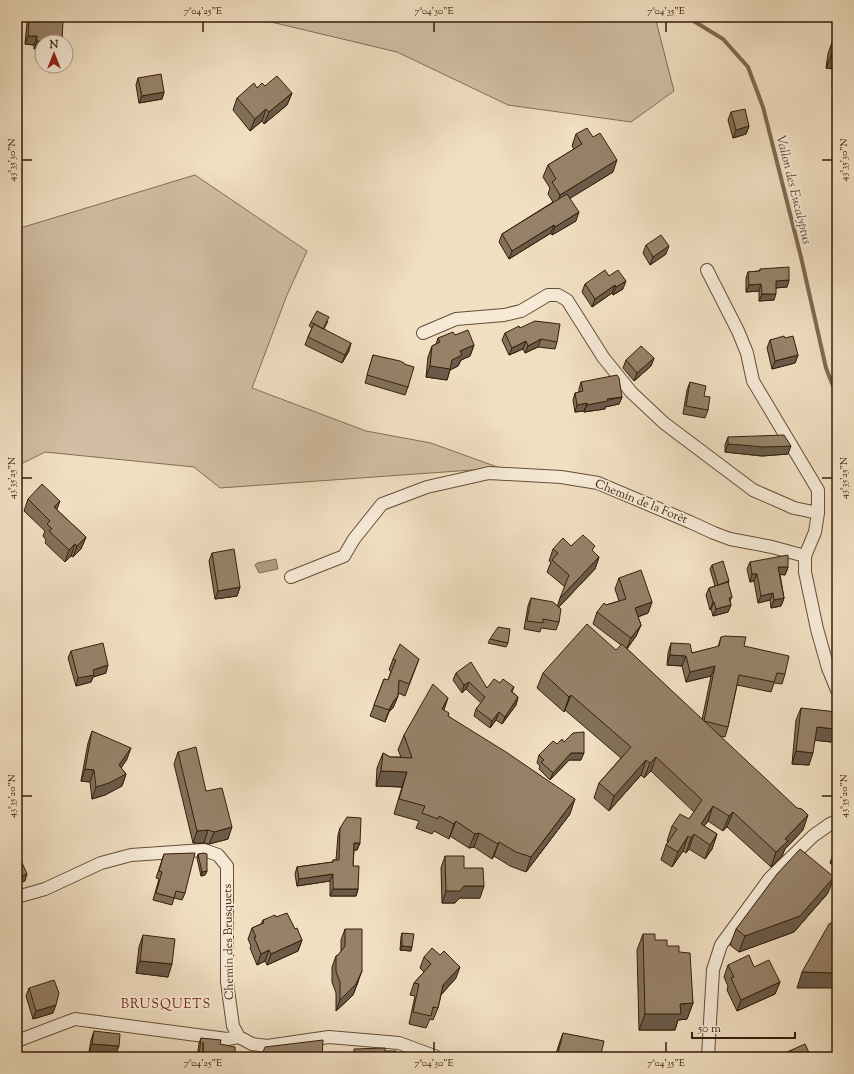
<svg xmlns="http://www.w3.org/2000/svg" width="854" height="1074" viewBox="0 0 854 1074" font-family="'Sorts Mill Goudy',serif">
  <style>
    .green { fill: #d1bea3; stroke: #846e56 }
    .water { fill: #b19d83; stroke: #806a52 }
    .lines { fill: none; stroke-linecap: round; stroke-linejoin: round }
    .stream { stroke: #806a52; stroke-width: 4 }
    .street-casing { stroke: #654e37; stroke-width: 14 }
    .street { stroke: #f6ead7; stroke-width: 12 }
    .wall { fill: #82705a; stroke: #361e09 }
    .shaded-wall { fill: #6a5b4a; stroke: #361e09 }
    .building { fill: #978269; stroke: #361e09 }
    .ticks { fill: none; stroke: #361e09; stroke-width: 1.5 }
    .labels { text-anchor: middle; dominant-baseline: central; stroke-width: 3.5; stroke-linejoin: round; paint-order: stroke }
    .street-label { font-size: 12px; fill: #361e09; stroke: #f6ead7 }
    .water-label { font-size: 13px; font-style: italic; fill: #614a34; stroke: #f6ead7 }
    .neighbourhood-label { font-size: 13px; letter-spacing: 1px; fill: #7a1f14; stroke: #f6ead7 }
    .neatline { fill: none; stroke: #361e09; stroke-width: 1.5 }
    .ticks-label { font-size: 10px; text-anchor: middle; fill: #361e09 }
  </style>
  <rect width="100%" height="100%" fill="#f1dfc2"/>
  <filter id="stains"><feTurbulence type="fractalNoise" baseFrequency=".005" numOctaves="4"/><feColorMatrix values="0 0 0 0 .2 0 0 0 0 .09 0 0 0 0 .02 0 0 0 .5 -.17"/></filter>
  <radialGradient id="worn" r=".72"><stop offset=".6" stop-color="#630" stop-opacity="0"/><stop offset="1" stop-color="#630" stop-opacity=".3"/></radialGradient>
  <path class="green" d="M250 17H655L674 91 631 122 508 105 397 52Z
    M195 175 307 251 287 295 252 388 366 431 431 443 500 468 220 488 194 467 45 452 17 466V229Z"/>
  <path class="water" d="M276 559 278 569 259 573 255 565 257 563Z"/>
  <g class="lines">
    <path class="stream" d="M687 17 723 39 748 67 763 107 801 257 826 368 837 396"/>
    <g class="street-casing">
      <path id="street" d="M707 270 738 331 747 353 753 381 818 490V513L815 532 805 556V572L817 629 828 668 837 690
        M423 333 456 319 504 315 521 311 548 295H558L567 300 603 357 631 392 664 423 753 490 794 508 818 513
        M291 577 344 556 354 539 382 504 427 487 489 473 561 477 598 483 690 522 714 533 730 539 772 547 805 556
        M17 897 45 889 101 863 131 855 204 850 218 855 227 866V982L233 1026 239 1037 252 1044 267 1046 329 1037 399 1043 437 1057
        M17 1041 75 1019 227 1039 239 1037
        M708 1057 713 970 721 945 770 878 813 836 830 824 837 821"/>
    </g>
    <use href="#street" class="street"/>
  </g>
  <path class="wall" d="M29 17H50L34 49V45L25 44 27 22Z
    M832 42 837 43V86H832L834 69 826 68 828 54Z
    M138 78 164 92 162 99 139 103 136 85Z
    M265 86 292 93 287 105 264 124 262 121 250 131 233 110 237 98 257 88Z
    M731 112 749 126 746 134 733 138 728 120Z
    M576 134 613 172 570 198 576 221 552 235 551 233 509 259 499 242 502 234 553 202 548 194 550 188 543 177 548 165 574 149 572 146Z
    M646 245 666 254 650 265 643 253Z
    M760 269 789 280 787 287 776 288 774 300 759 301V291L746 292V278L748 272 759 271Z
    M609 276 623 289 613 295 612 293 592 307 582 292 585 284Z
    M328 321 324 329 349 351 342 363 305 345 308 337 312 328 309 326 311 322Z
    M520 328 557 342 555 349 538 347 525 353 523 349 509 355 502 340 505 333Z
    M455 335 474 345 470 356 461 360 458 366 450 370 447 380 426 377 428 357 432 346 436 344 438 338Z
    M785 338 798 355 795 363 772 369 767 348 770 340Z
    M373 355 404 364 408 387 405 395 365 383Z
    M654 358 651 366 634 381 623 368 626 360Z
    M581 382 622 397 619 404 605 407V409L584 412V411L575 412 573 400 575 393 579 392V389Z
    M690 382 704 396 708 410 705 418 683 414 687 390Z
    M728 437 788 454 762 456 725 452V445Z
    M28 499 57 510 86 537 81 549 73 557 71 556 65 562 45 543 46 540 43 536 45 531 24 511Z
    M571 546 593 552 599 557 595 569 559 607V622L556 630 541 628 540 632 524 629 528 606 531 598 558 606 565 587 547 572 551 562 549 561 553 549Z
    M212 553 240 587 237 596 215 599 209 561Z
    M750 562 788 567 785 575 780 574 784 598 781 606 771 608 770 600 758 603 754 581 750 582 747 569Z
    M712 565 729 581 728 584 732 597 730 601 731 605 728 612 713 616 711 609 710 610 706 595 709 588 715 586 710 569Z
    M619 578 652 602 648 613 638 617 641 625 636 636 627 649 702 720 711 676 686 682 682 666 667 665 668 653 671 643 692 653 718 647 721 637 744 646 785 674 782 684 774 683 771 692 737 685 728 727 725 737 720 736 803 830 785 849 782 856 771 867 727 827 723 831 708 821 704 826 717 834 712 849 705 859 689 849 686 853 683 851 672 867 661 860 666 845 668 842 667 841 672 826 689 819 694 812 651 771 644 778 641 775 609 811 594 798 599 783 621 758 565 710 564 712 537 688 543 673 616 650 621 645 593 624 597 612 606 605 619 601 615 589Z
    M490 639 508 643 506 647 488 643Z
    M71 651 106 673 93 677 91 682 76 686 68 658Z
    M393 659H419L405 696 398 693V696L393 708 388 713 385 722 370 716 384 679 388 680 391 671 389 670Z
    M456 673 487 688 500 683 514 687 512 692 518 697 516 705 502 724 496 720 490 728 474 716 476 709 481 703 466 689 462 693 453 680Z
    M801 708 831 742 815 740 809 765 792 764 796 720Z
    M444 710 448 716 570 814 526 872 510 866 494 856 492 859 474 847 469 848 450 836 449 839 434 831 432 834 416 828 419 821 394 814 402 787 376 786 377 768 383 753 390 757H401L398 750 404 735Z
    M92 731 127 759 121 768 126 774 122 786 105 795 92 799 90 782 81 781 88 743Z
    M178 752 206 791 228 839 209 844 204 843H193L174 764Z
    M539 755 581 760H569L550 780 539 769 540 766 537 763Z
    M340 828 360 843 357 850H354L353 866 358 889 356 896H330V881L297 886 295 874 297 867 333 862V860H336L338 835Z
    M837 846V869L830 863 835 849Z
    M164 854 185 893 182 900 174 898 172 905 153 900 159 879 156 878Z
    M198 854 207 871 205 875 201 876 197 858Z
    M445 856 480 898H460L455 903H442L441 868Z
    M828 893 794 932 739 952 730 945 736 929Z
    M276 917 295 929 302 940 298 951 267 965 265 961 257 965 250 948 251 946 248 939 252 928 261 924 263 920Z
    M345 929 358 982 353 995 336 1011V993L332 982V967L336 956 338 955 341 952V940Z
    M402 933 411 951 400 950 401 937Z
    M643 934 679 952 693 1003 687 1019 678 1020 675 1030H639L637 950Z
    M143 935 168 977 136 973 139 947Z
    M424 957 456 978 441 995 438 1008 433 1020 430 1019 426 1028 409 1024 415 996 410 995 414 983 424 972 420 968Z
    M728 965 754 967 780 982 775 994 737 1011 727 990 728 986 724 977Z
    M29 988 53 1013 33 1019 26 996Z
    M94 1031 116 1054 89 1052 91 1040Z
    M563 1033 601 1054 600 1057H555L559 1044Z
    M201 1038 220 1044 235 1057H197L199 1043Z"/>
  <path class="shaded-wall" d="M28 36H37L34 45 25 44Z
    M37 41 62 42H42V49H34Z
    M831 56 837 57V61L834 69 826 68Z
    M836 73 837 74V86H832Z
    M164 92 162 99 139 103 142 96Z
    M292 93 287 105 264 124 269 112Z
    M266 109 262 121 250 131 255 119Z
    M749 126 746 134 733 138 736 130Z
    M617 160 613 172 556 207 560 195Z
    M579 212 576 221 552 235 555 227Z
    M554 225 551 233 509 259 512 251Z
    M669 246 666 254 650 265 653 257Z
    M789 280 787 287 773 288 776 281Z
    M626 281 623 289 613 295 616 287Z
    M761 284 759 291 746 292 749 285Z
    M615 285 612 293 592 307 595 299Z
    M762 294H776L774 300 759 301Z
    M541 339 538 347 525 353 528 346Z
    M526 341 523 349 509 355 512 348Z
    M351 343 349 351 342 363 345 355Z
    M474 345 470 356 461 360 458 366 450 370 447 380 426 377 430 366 452 360 460 351Z
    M798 355 795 363 772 369 775 361Z
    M654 358 651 366 634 381 637 373Z
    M622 397 619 404 605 407V409L584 412 587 405Z
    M587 403 584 411 575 412 577 405Z
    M728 444 791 446 788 454 762 456 725 452Z
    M60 501 56 512 54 507Z
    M86 537 81 549 73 557 77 546Z
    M75 544 71 556 65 562 69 550Z
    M599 557 595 569 556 610 560 598Z
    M778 567H788L785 575 776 574Z
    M752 574H757L754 581 750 582Z
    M240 587 237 596 215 599 218 591Z
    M773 593 770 600 758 603 761 596Z
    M784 598 781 606 771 608 774 600Z
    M652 602 648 613 631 619 635 608Z
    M713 602H714L711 609 710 610Z
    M731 605 728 612 713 616 716 609Z
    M641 625 636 636 626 650 631 638Z
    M670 655 686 656 682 666 667 665Z
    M108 665 106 673 93 677 91 682 76 686 78 678 93 670Z
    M715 666 711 676 686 682 690 672Z
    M469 682 466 689 462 693 464 685Z
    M571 695 565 710 564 712 569 697Z
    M398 696 393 708 388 713 385 722 393 702Z
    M518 697 516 705 502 724 505 717Z
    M448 698 443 713 442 709Z
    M499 712 496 720 490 728 492 721Z
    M817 727 835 729 831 742 812 740Z
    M131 748 127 759 115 777 119 765Z
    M796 751 813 753 809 765 792 764Z
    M571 753H584L581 760H569L550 780 553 773Z
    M656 757 651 771 644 778 650 763Z
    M646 760 641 775 609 811 614 796Z
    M85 769 94 770 90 782 81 781Z
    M381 771 407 772 402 787 376 786Z
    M126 774 122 786 105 795 92 799 96 787Z
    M575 799 570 814 526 872 531 857Z
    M713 806 708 821 697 836 701 824Z
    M733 812 727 827 723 831 729 816Z
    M808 815 803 830 785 849 782 856 771 867 776 852 785 839Z
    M456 821 450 836 449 839 454 824Z
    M232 827 228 839 209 844 214 832Z
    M208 830 204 843H193L197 831Z
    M479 833 474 847 469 848 475 834Z
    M694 834 689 849 686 853 691 838Z
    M717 834 712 849 705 859 710 845Z
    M688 836 683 851 672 867 678 852Z
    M499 842 494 856 492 859 498 844Z
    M354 843H360L357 850H352Z
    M207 871 205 875 201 876 202 872Z
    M27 874 25 881 17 884V878Z
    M333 874 330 881 297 886 299 879Z
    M834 877 828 893 794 932 739 952 745 936Z
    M464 886H484L480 898H460L455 903H442L446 891Z
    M333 889H358L356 896H330Z
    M302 940 298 951 267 965 271 954Z
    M402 946 412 947 411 951 400 950Z
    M269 950 265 961 257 965 261 954Z
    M140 961 172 964 168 977 136 973Z
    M460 967 456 978 439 997 443 985Z
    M362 971 353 995 336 1011 340 1000Z
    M802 972 837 973V988H797Z
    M780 982 775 994 737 1011 741 1000Z
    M693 1003 687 1019 678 1020 675 1030H639L645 1014 680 1004Z
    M56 1005 53 1013 33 1019 36 1011Z
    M92 1044 119 1046 116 1054 89 1052Z"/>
  <path class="building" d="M29 17H50L56 21H63L62 42 37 41V36H28Z
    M832 42 837 43V57L831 56Z
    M161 74 164 92 142 96 138 78Z
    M277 76 292 93 269 112 266 109 255 119 237 98 254 83 257 88 262 83 265 86Z
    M745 109 749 126 736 130 731 112Z
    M587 128 593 137 600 133 617 160 560 195 552 182 556 179 548 165 582 144 576 134Z
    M567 194 579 212 555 227 554 225 512 251 502 234Z
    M661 235 669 246 653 257 646 245Z
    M789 267V280L776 281V294H762L761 284 749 285 748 272 760 271V269Z
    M605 270 609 276 618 270 626 281 616 287 615 285 595 299 585 284Z
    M317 311 329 317 323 329 311 322Z
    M535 321 560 324 557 342 541 339 528 346 526 341 512 348 505 333 519 326 520 328Z
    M314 324 351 343 345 355 308 337Z
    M468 330 474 345 460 351 462 355 452 360 450 369 430 366 432 346 440 342 438 338 453 332 455 335Z
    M784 336 785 338 793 336 798 355 775 361 770 340Z
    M641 346 654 358 637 373 626 360Z
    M373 355 400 361 404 363V364L414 367 408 387 367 375Z
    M617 375 619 378 622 397 607 399 608 401 587 405V403L577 405 575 393 583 391 581 382Z
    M690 382 706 386 704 396 710 397 708 410 686 406Z
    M784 435 791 446 765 447 728 444V437Z
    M42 484 60 501 54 507 86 537 77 546 75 544 69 550 49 531 52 529 47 524 50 521 28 499Z
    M583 535 595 546 592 550 599 557 560 598 569 575 552 560 558 553 553 549 563 538 571 546Z
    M234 549 240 587 218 591 212 553Z
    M788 555V567H778L784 598 774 600 773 593 761 596 757 574H752L750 562Z
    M723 561 729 581 718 585 712 565Z
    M641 570 652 602 635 608 641 625 631 638 597 612 604 603 606 605 626 599 619 578Z
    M728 582 732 597 729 598 731 605 716 609 714 602H713L709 588Z
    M531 598 553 602 561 609 559 622 543 619V623L527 621Z
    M587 624 616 650 622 644 797 808 802 809 808 815 785 839 788 841 776 852 733 812 729 816 713 806 701 824 717 834 710 845 694 834 691 838 688 836 678 852 666 845 677 829 672 826 680 814 689 819 702 800 656 757 650 763 646 760 614 796 599 783 631 747 571 695 569 697 543 673Z
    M498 627 510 629 508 643 490 639Z
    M725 636 746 637 744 646 789 656 785 674 777 673 774 682 739 675 728 727 704 721 715 666 690 672 686 656 670 655 671 643 690 644 692 653 719 646 721 637Z
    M103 643 108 665 93 670 94 675 78 678 71 651Z
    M400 644 419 659 409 684 399 680 398 696 393 702 389 710 374 705 384 679 388 680 396 660 393 659Z
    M471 662 487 688 494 679 500 683 503 679 514 687 511 691 518 697 505 717 499 712 492 721 476 709 485 697 469 682 464 685 456 673Z
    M433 684 448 698 442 709 449 713 448 716 506 752 575 799 531 857 516 852 499 842 498 844 479 833 475 834 456 821 454 824 439 816 438 819 422 813 425 806 399 799 407 772 381 771 383 753 390 757 412 758 404 735Z
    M801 708 837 712 835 729 817 727 813 753 796 751Z
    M92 731 131 748 119 765 126 774 109 783 96 787 94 770 85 769Z
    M584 732V753H571L553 773 541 762 544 760 539 755 553 741 557 744 562 739 564 742 573 733Z
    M196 747 206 791 222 788 232 827 214 832 208 830 197 831 178 752Z
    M347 817 361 818 360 843H354L353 866H359L358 889H333V874L299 879 297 867 333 862V860H339L340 828Z
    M800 849 834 877 800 916 745 936 736 929 777 874Z
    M195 853 185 893 176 891 174 898 156 893 162 872 159 871 164 854Z
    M204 853 207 854V871L202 872 198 854Z
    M19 856 27 874 17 878V857Z
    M445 856H464V868H483L484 886H464L460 891H446Z
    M287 913 295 929 297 928 302 940 271 954 269 950 261 954 254 937H256L252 928 264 923 263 920 275 915 276 917Z
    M837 920V973L802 972 829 924Z
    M345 929H362V971L356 984 340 1000V982L336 972V956L338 955 345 946Z
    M402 933 414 934 412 947 402 946Z
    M643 934H655V940H667V946H679V952L690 953 693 1003 680 1004 681 1014H645Z
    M143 935 175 939 172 964 140 961Z
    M432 948 440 955 444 951 460 967 443 985 438 1008 433 1007 431 1016 413 1012 419 984 414 983 431 964 424 957Z
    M749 955 754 967 769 960 780 982 741 1000 731 978 734 977 728 965Z
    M54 980 59 993 56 1005 36 1011 29 988Z
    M94 1031 120 1034 119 1046 92 1044Z
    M563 1033 604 1041 601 1054H597L596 1057H557Z
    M201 1038 221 1040 220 1044 235 1047V1057H199Z
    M323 1040 322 1057H261L265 1047Z
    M805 1044 811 1057H778V1056Z
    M385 1048V1051H396V1057H344L343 1053H354V1049Z"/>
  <path class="ticks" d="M203 22V32M434 22V32M666 22V32M22 160H32M822 160H832M22 478H32M822 478H832M22 796H32M822 796H832M203 1042V1052M434 1042V1052M666 1042V1052"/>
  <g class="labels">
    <g class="street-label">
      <text transform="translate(641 502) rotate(22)">Chemin de la Forêt</text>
      <text transform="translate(229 942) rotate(-91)">Chemin des Brusquets</text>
    </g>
    <g class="water-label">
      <text transform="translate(793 190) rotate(76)">Vallon des Eucalyptus</text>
    </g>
    <g class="neighbourhood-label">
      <text x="166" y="1005">BRUSQUETS</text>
    </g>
  </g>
  <rect width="854" height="1074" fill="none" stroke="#f1dfc2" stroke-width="44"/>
  <g transform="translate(54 54)"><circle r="19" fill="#f6ead7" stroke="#a99885"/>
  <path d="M0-3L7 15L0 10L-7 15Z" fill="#8f2418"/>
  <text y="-6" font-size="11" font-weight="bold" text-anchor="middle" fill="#361e09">N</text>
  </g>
  <path d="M692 1032v6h103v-6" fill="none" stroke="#361e09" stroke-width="2"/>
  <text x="698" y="1032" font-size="12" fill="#361e09" stroke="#f6ead7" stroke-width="3" paint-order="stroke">50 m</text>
  <rect x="22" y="22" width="810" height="1030" class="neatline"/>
  <g class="ticks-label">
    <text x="203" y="14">7°04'25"E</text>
    <text x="434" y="14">7°04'30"E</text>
    <text x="666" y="14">7°04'35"E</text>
    <text transform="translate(11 160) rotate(-90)" y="4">43°35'30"N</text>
    <text transform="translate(843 160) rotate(-90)" y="4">43°35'30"N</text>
    <text transform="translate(11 478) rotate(-90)" y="4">43°35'25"N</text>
    <text transform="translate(843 478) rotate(-90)" y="4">43°35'25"N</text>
    <text transform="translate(11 796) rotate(-90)" y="4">43°35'20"N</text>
    <text transform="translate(843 796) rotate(-90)" y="4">43°35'20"N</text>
    <text x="203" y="1066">7°04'25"E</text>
    <text x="434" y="1066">7°04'30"E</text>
    <text x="666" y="1066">7°04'35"E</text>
  </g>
  <rect width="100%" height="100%" filter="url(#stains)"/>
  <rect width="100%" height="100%" fill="url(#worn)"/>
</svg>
